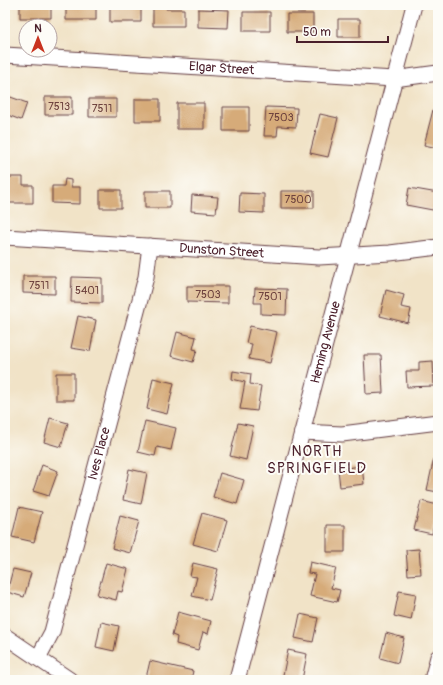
<svg xmlns="http://www.w3.org/2000/svg" width="443" height="685" viewBox="0 0 443 685" font-family="Pangolin,sans-serif">
  <style>
    .building { fill: #d6ab79 }
    .lines { fill: none; stroke-linecap: round; stroke-linejoin: round }
    .minor-casing { stroke: #633c42; stroke-width: 17 }
    .minor { stroke: #fff; stroke-width: 15 }
    .labels { text-anchor: middle; dominant-baseline: central; stroke-width: 4; stroke-linejoin: round; paint-order: stroke }
    .number-label { font-size: 11px; fill: #6d423e }
    .street-label { font-size: 13px; fill: #4a1f2b; stroke: #fdfcf7 }
    .quarter-label { font-size: 15px; letter-spacing: 1px; fill: #4a1f2b; stroke: #fdfcf7 }
  </style>
  <rect width="100%" height="100%" fill="#fdfcf7"/>
  <filter id="ink" filterUnits="userSpaceOnUse"><feTurbulence type="fractalNoise" baseFrequency=".025" numOctaves="2"/><feDisplacementMap in="SourceGraphic" scale="8" xChannelSelector="R" yChannelSelector="G"/><feConvolveMatrix kernelMatrix="1 2 1 2 8 2 1 2 1" color-interpolation-filters="sRGB"/></filter>
  <filter id="wash" filterUnits="userSpaceOnUse"><feTurbulence type="fractalNoise" baseFrequency=".012" numOctaves="4" result="noise"/><feDisplacementMap in="SourceGraphic" scale="16" xChannelSelector="R" yChannelSelector="G"/><feGaussianBlur stdDeviation="0.9" result="paint"/><feColorMatrix in="noise" values="0 0 0 0 0 0 0 0 0 0 0 0 0 0 0 0 0 1.4 0 .05"/><feComposite in="paint" operator="in"/></filter>
  <g filter="url(#wash)">
    <rect width="100%" height="100%" fill="#f1e3c7"/>
    <g id="blocks">
      <path class="building" d="M20 5H51V18H20Z
        M66 5H96V20H66Z
        M110 5H141V22H110Z
        M153 5H166V9H184V26H153Z
        M198 9 229 10 228 28 198 27Z
        M243 12H270V31H243Z
        M287 14H313V32H287Z
        M338 19H360V37H338Z
        M5 95 27 103 21 120 5 114Z
        M45 97H72V115H45Z
        M89 99H116V117H89Z
        M135 99H160V121H135Z
        M177 103H204V129H177Z
        M223 107H249V131H223Z
        M266 107 297 108 296 127 278 126 277 136H264Z
        M433 110 438 111V148L424 145Z
        M320 114 338 118 328 157 310 153Z
        M5 177H23V185H33V203H5Z
        M65 179 71 180V187H80V204L52 203V186H64Z
        M409 188 438 193V211L406 205Z
        M100 190H121V208H100Z
        M145 191H170V208H145Z
        M281 191H314V208H281Z
        M240 193 264 194V213L239 212Z
        M192 195 218 197 216 213 191 211Z
        M23 276H55V294L23 293Z
        M72 277 102 278V303L71 302Z
        M187 286H228V303L187 302Z
        M255 288 287 289 286 315 261 314V303H254Z
        M386 290 404 295 401 307 411 309 408 323 380 316Z
        M78 316 96 320 90 351 71 348Z
        M250 326 277 332 270 363 249 359 252 344 246 343Z
        M177 332 196 337 193 349 197 350 193 362 171 356Z
        M364 355H381L383 393 366 394Z
        M433 361 434 386 407 387 406 371H419V362Z
        M233 371 251 374 250 384 261 386 257 411 240 409 245 382 232 379Z
        M56 373H74V400H56Z
        M153 378 174 383 167 414 147 409Z
        M50 418 68 423 61 447 44 442Z
        M145 421 176 428 171 450 157 447 155 456 138 452Z
        M238 423 253 426 246 460 230 456Z
        M434 458 438 459V492L427 490Z
        M42 465 58 471 49 496 33 491Z
        M362 466 364 484 340 487 338 469Z
        M129 469 147 473 141 504 123 500Z
        M220 473 244 480 237 504 213 497Z
        M421 501 438 505 432 534 414 530Z
        M19 507 42 512 34 542 12 537Z
        M202 513 227 520 218 551 193 544Z
        M120 516 139 521 130 553 112 548Z
        M327 525H345V552H327Z
        M419 549 421 574 408 575 406 550Z
        M310 562 336 568 331 588 340 590 337 602 310 596 315 574 308 573Z
        M106 563 128 569 122 592 118 591 116 600 97 595Z
        M193 563 218 569 210 600 192 596 197 577 190 576Z
        M13 569 31 573 24 597 7 592Z
        M399 591 416 594 411 620 394 616Z
        M178 612 211 621 208 634 203 632 198 650 176 644 177 637 172 635Z
        M300 614 318 618 313 642 295 638Z
        M101 622 119 626 114 651 96 647Z
        M386 633 404 638 398 663 380 658Z
        M288 650 307 654 302 680H282Z
        M150 661 193 671 191 680 146 678Z"/>
    </g>
  </g>
  <g filter="url(#ink)">
    <use href="#blocks" fill-opacity="0" stroke="#633c42" stroke-width="1"/>
    <g class="lines">
      <g class="minor-casing">
        <g id="minor">
          <path id="s1" d="M5 55 394 79 438 73"/>
          <path id="s2" d="M5 237 319 257 390 253 438 247"/>
          <path d="M302 432 342 434 438 422"/>
          <path d="M5 636 70 680"/>
          <path id="s3" d="M38 658 52 632 146 277 150 246"/>
          <path id="s4" d="M237 680 414 5"/>
          <path d="M432 680 438 657"/>
        </g>
      </g>
      <use href="#minor" class="minor"/>
    </g>
  </g>
  <g class="labels">
    <g class="number-label">
      <text x="59" y="106">7513</text>
      <text x="102" y="108">7511</text>
      <text x="281" y="117">7503</text>
      <text x="298" y="199">7500</text>
      <text x="39" y="285">7511</text>
      <text x="87" y="290">5401</text>
      <text x="208" y="294">7503</text>
      <text x="270" y="296">7501</text>
    </g>
    <g class="street-label">
      <text stroke="none"><textPath href="#s1" startOffset="217">Elgar Street</textPath></text>
      <text stroke="none"><textPath href="#s2" startOffset="217">Dunston Street</textPath></text>
      <text stroke="none"><textPath href="#s4" startOffset="349">Heming Avenue</textPath></text>
      <text stroke="none"><textPath href="#s3" startOffset="214">Ives Place</textPath></text>
    </g>
    <g class="quarter-label">
      <text x="317" y="451">NORTH<tspan x="317" dy="17">SPRINGFIELD</tspan></text>
    </g>
  </g>
  <rect width="443" height="685" fill="none" stroke="#fdfcf7" stroke-width="20"/>
  <g transform="translate(38 38)"><circle r="19" fill="#fdfcf7" stroke="#b5a4a5"/>
  <path d="M0-3L7 15L0 10L-7 15Z" fill="#c8321e"/>
  <text y="-6" font-size="11" font-weight="bold" text-anchor="middle" fill="#4a1f2b">N</text>
  </g>
  <path d="M297 36v6h91v-6" fill="none" stroke="#4a1f2b" stroke-width="2"/>
  <text x="303" y="36" font-size="12" fill="#4a1f2b" stroke="#fdfcf7" stroke-width="3" paint-order="stroke">50 m</text>
</svg>
